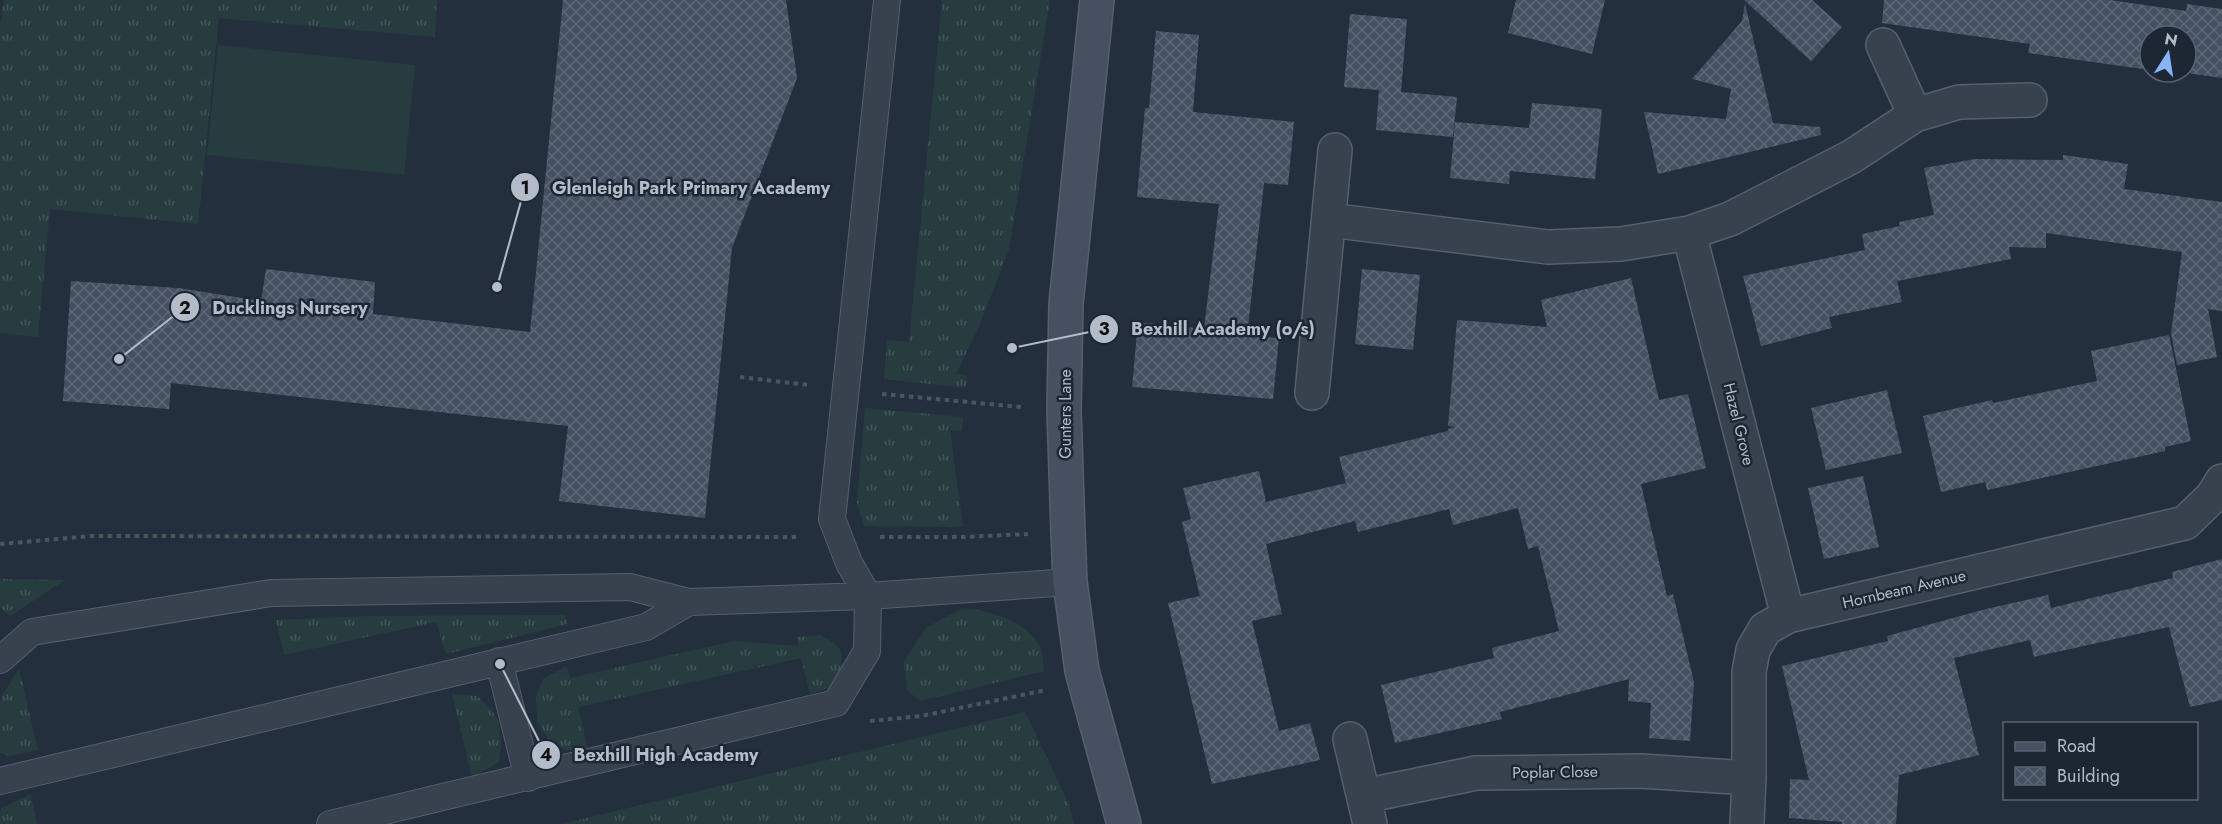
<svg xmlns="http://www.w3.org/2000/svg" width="2222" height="824" viewBox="0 0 2222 824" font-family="Jost,sans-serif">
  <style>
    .grass { fill: url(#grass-tufts) }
    .pitch { fill: #263c3f }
    .building { fill: url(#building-cross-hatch) }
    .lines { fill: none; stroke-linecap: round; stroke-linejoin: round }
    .lane-casing { stroke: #565f6c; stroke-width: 28 }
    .street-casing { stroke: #565f6c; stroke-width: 36 }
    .secondary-casing { stroke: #565f6c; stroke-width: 36 }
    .path { stroke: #44595c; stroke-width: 4; stroke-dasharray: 4.5 4.5; stroke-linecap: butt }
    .lane { stroke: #38414e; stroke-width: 26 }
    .street { stroke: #38414e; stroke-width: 33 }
    .secondary { stroke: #465061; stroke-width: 33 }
    .labels { text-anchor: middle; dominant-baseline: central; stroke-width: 5; stroke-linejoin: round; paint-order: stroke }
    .street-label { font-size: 16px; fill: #b4bcc9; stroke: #1d2633 }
    .leader { fill: none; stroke: #b4bcc9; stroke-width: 2 }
    .callout-dot { fill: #b4bcc9; stroke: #1d2633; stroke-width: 2 }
    .mark-label { font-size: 18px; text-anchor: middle; font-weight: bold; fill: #111 }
    .callout-label { font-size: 18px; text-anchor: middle; font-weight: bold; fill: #b4bcc9; stroke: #1d2633; stroke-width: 5; stroke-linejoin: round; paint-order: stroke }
  </style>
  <defs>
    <pattern id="grass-tufts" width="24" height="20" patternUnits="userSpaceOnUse" patternTransform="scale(1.5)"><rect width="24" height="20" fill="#263c3f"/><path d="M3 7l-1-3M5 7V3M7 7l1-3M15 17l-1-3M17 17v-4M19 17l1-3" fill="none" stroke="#435659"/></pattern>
    <pattern id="building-cross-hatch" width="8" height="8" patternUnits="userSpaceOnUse" patternTransform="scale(1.5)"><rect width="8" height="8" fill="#455162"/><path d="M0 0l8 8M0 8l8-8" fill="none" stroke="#5d6877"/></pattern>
  </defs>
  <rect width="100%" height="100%" fill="#242f3e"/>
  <path class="grass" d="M4 0H437L435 37 219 18 198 224 50 209 38 337 0 333V25Z
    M942 0H1050L1009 249 980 324 956 374 967 376 966 388 884 379 887 340 909 342Z
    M865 408 963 417 962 431 950 430 963 527 864 526 857 503Z
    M0 579 65 580 10 616 0 607Z
    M970 609C994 612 1024 622 1038 643 1043 650 1043 663 1044 671L920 701 907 690 904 661 926 628 959 610Z
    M565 615 567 624 446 654 436 622 284 655 276 620 371 616Z
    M820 635C825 638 832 641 837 646 848 657 838 676 832 687L810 694 801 658 578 707 588 750H566L550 742 537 721 536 697 543 679 567 666 570 678 734 641 798 646 797 637Z
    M19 669 38 750 10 756 0 753V702L3 694Z
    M452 694 477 696 492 710 499 723 501 745 499 762 472 777Z
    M1025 712 1069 804 1074 824H562Z
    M31 794 37 824H0V812L2 808Z"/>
  <path class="pitch" d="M218 45 415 65 404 175 207 155Z"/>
  <path class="building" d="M563 0H786L797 78 732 248 705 518 559 501 568 426 171 383 169 409 63 401 71 281 178 288 261 301 266 269 375 282 373 314 530 332Z
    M1516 0H1605L1592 54 1508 33Z
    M1744 0H1812L1842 27 1811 61Z
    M1884 0H2110L2186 11 2187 4 2222 9V78L2180 72H2186V36H2150V70L2028 53 2030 44 1882 23Z
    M1745 4 1773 123 1820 127 1821 135 1658 174 1644 112 1726 119 1731 89 1692 79 1742 21Z
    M1350 14 1407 19 1401 92 1344 87Z
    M1156 31 1199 35 1193 112 1294 122 1288 185 1264 183 1247 336 1279 338 1273 399 1132 387 1138 322 1204 329 1219 204 1137 197 1145 108H1149Z
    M1379 90 1457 97 1453 137 1376 130Z
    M1532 103 1602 109 1595 179 1510 171 1509 184 1450 178 1455 122 1529 128Z
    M2063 155 2128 164 2124 189 2222 202V311L2208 309 2217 357 2177 365 2171 333 2182 252 2046 233V248L2009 247 2011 259 1897 281 1902 302 1829 317 1832 328 1761 346 1743 276 1865 250 1862 234 1900 226 1899 222 1934 215 1924 168 1975 159 2063 160Z
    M1362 269 1420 275 1413 350 1355 344Z
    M1631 278 1659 400 1688 394 1706 468 1641 484 1667 596 1673 594 1694 682 1690 741 1649 738 1651 703 1628 701 1629 679 1500 712 1502 719 1395 743 1381 685 1494 658 1492 648 1559 631 1538 546 1528 549 1518 508 1453 525 1449 509 1358 532 1355 521 1266 544 1282 614 1252 621 1279 731 1310 723 1320 760 1212 784 1168 603 1200 596 1182 522 1191 519 1183 488 1259 471 1266 502 1346 483 1339 457 1448 431V429L1455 427 1448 426 1457 320 1547 327 1541 300Z
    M2169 335 2191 441 2165 447V451L1987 490 1985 482 1941 492 1923 416 1992 400 1993 403 2097 381 2091 351Z
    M1887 390 1902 453 1826 470 1811 408Z
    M1863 476 1879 547 1824 559 1808 488Z
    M2222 559V700L2190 707 2169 627 2034 657 2030 640 1954 658 1979 755 1899 775 1896 824H1842V822L1789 818 1790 779 1809 780 1782 666 1888 641 1887 636 1986 609 2048 595 2051 608 2173 578 2172 572Z"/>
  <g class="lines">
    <g class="lane-casing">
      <path id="lane" d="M0 660 32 632 271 593 630 587 689 602 868 596 1070 582
        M499 661 528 778
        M0 781 646 627 689 602
        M330 824 836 703 867 651 868 596 849 563 832 519 887 0"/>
    </g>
    <g class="street-casing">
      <path id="street" d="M1883 45 1915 115
        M1329 220 1548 247 1621 244 1689 233 1730 219 1851 157 1915 115 1959 102 2030 100
        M1689 233 1788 616
        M1312 393 1335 150
        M1350 739 1370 824
        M1364 796 1476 773 1641 771 1749 778
        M1747 824 1749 778V672L1753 650 1765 629 1788 616 2185 523 2212 497 2222 481"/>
    </g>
    <g class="secondary-casing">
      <path id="secondary" d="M1097 0 1066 304 1064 410 1068 532 1070 582 1082 671 1124 824"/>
    </g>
    <path class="path" d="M740 377 809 385
      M882 394 1021 407
      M880 537H964L1028 534
      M0 544 92 536 797 537
      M870 721 921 716 1046 690"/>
    <use href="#lane" class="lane"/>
    <use href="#street" class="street"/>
    <use href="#secondary" class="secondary"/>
  </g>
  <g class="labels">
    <g class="street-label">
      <text transform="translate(1065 414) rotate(-90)">Gunters Lane</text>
      <text transform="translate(1739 424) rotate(76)">Hazel Grove</text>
      <text transform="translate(1904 589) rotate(-13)">Hornbeam Avenue</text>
      <text transform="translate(1555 772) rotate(-1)">Poplar Close</text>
    </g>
  </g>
  <path class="leader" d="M497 287L525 187M119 359L185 307M1012 348L1104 329M500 664L546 755"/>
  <g class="callout-dot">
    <circle cx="497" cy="287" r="6"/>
    <circle cx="119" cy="359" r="6"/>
    <circle cx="1012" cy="348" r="6"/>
    <circle cx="500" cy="664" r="6"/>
    <circle cx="525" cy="187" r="15"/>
    <circle cx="185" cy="307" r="15"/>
    <circle cx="1104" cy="329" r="15"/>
    <circle cx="546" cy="755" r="15"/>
  </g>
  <g class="mark-label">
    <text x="525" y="194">1</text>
    <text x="185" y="314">2</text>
    <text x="1104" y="335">3</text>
    <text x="546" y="761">4</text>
  </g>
  <g class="callout-label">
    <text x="691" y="194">Glenleigh Park Primary Academy</text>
    <text x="290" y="314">Ducklings Nursery</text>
    <text x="1223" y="335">Bexhill Academy (o/s)</text>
    <text x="666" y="761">Bexhill High Academy</text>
  </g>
  <rect x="2003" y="722" width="195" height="78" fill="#1d2633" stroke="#59626f" stroke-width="1.5"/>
  <rect x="2015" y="742" width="30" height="9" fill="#465061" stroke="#59626f" stroke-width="1.5"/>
  <text x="2057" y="752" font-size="18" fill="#b4bcc9">Road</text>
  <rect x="2015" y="767" width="30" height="18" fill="url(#building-cross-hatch)" stroke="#59626f" stroke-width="1.5"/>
  <text x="2057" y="782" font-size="18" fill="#b4bcc9">Building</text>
  <g transform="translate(2168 54) rotate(12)"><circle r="28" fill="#1d2633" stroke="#59626f" stroke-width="1.5"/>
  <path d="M0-4.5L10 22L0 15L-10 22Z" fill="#8ab4f8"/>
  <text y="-9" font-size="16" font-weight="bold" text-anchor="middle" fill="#b4bcc9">N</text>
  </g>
</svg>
